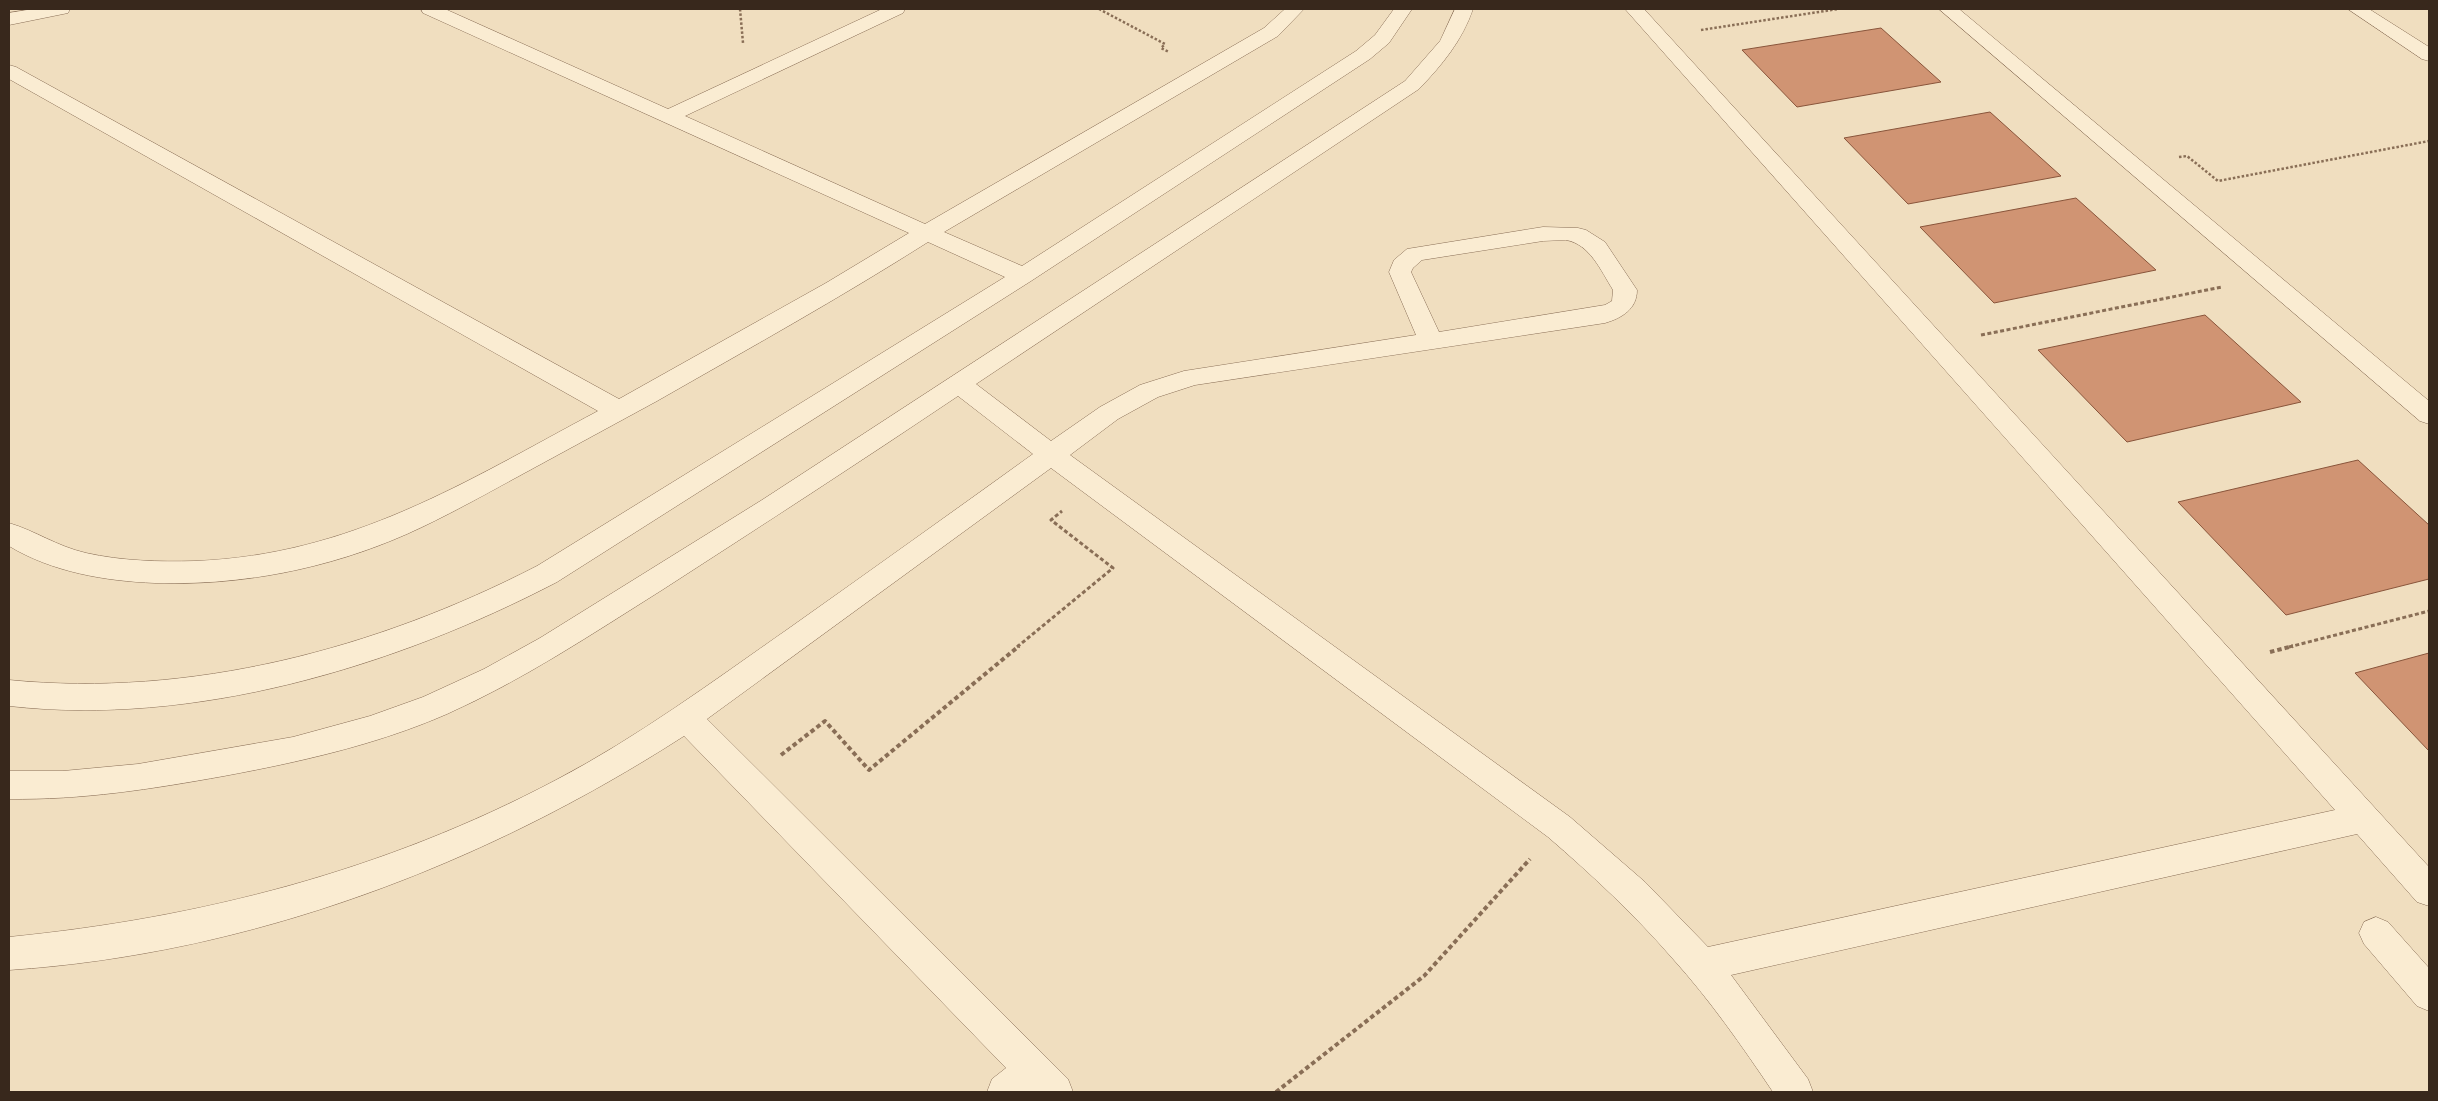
<svg xmlns="http://www.w3.org/2000/svg" width="2438" height="1101" viewBox="0 0 2438 1101" font-family="Spectral,serif">
  <style>
    .building { fill: #d09473; stroke: #89553b }
    .lines { fill: none; stroke-linecap: round; stroke-linejoin: round }
    .minor-casing { stroke: #896e56; stroke-width: 1 }
    .path-far2 { stroke: #896e56; stroke-width: 2.5; stroke-dasharray: 2.5 2; stroke-linecap: butt }
    .path-far1 { stroke: #896e56; stroke-width: 3; stroke-dasharray: 4 2.5; stroke-linecap: butt }
    .path { stroke: #896e56; stroke-width: 4; stroke-dasharray: 4.5 3; stroke-linecap: butt }
    .minor { fill: #faecd2; fill-rule: evenodd }
  </style>
  <rect width="100%" height="100%" fill="#f0debf"/>
  <path class="building" d="M1881 28 1941 82 1797 107 1742 50Z
    M1990 112 2061 176 1908 204 1844 138Z
    M2076 198 2156 270 1994 303 1920 227Z
    M2205 315 2301 402 2127 442 2038 350Z
    M2358 460 2429 525V579L2286 615 2178 502Z
    M2429 653V751L2355 673Z"/>
  <g class="lines">
    <g class="minor-casing">
      <path id="minor" d="M33 9H70L68 13 9 25V13Z
        M421 9H445L668 109 882 9H905L903 13 685 116 925 224 1264 28 1285 9H1304L1278 36 944 232 1022 266 1356 51 1375 35 1394 9H1412L1389 43 1370 59 1031 281 557 582C394 667 194 727 9 706V680C191 698 376 649 537 566L1005 277 928 242C840 298 748 349 657 401 611 426 565 451 519 476 482 496 445 517 407 534 328 569 240 586 155 583 105 581 52 572 9 546V523C36 531 56 546 86 553 122 561 159 562 195 561 351 555 465 482 598 411L9 79V65L16 67 619 399 826 283 909 233 423 13Z
        M1455 9H1473C1462 41 1442 65 1419 89L976 384 1051 441 1100 407 1140 385 1184 371 1416 335 1389 272 1394 260 1407 249 1543 227 1578 228 1586 230 1605 242 1637 290C1637 309 1622 318 1605 323L1195 385 1158 397 1118 419 1070 455 1570 817 1645 882 1708 947 2335 810 1625 9H1644L2429 867V906L2417 902 2357 834 1731 975 1808 1079 1813 1092H1773C1742 1046 1710 1000 1673 959 1635 915 1592 875 1548 837L1051 468 707 719 1068 1079 1073 1092H987L992 1079 1006 1068 684 736C482 866 249 954 9 970V937C201 918 384 871 556 780 638 737 712 682 788 629 870 571 951 513 1033 454L958 396C860 462 761 526 662 590 592 634 523 680 447 714 376 745 299 762 224 776 152 789 82 800 9 799V771H63L138 764 293 737 370 716 423 697 484 669 540 638 762 500 1405 81 1440 41ZM1566 240C1590 244 1601 271 1613 290L1612 301 1605 305 1439 332 1411 272 1413 268 1422 260 1543 241Z
        M1939 9H1959L2429 401V424L2420 421Z
        M2348 9H2369L2429 47V61L2422 59Z
        M2376 917 2388 922 2429 968V1011L2417 1006 2364 944 2359 933 2364 922Z"/>
    </g>
    <path class="path-far2" d="M740 9 743 43
      M1099 9 1165 44 1161 48 1169 52
      M1701 30 1838 9
      M2179 157 2187 156 2218 181 2429 141"/>
    <path class="path-far1" d="M1981 335 2222 287
      M1017 647 1113 568 1051 520 1062 511
      M2289 647 2429 611"/>
    <path class="path" d="M2270 652 2293 646
      M781 755 825 721 869 770 1019 646
      M1276 1092 1424 976 1530 859"/>
    <use href="#minor" class="minor"/>
  </g>
  <rect width="2438" height="1101" fill="none" stroke="#38281c" stroke-width="20"/>
</svg>
